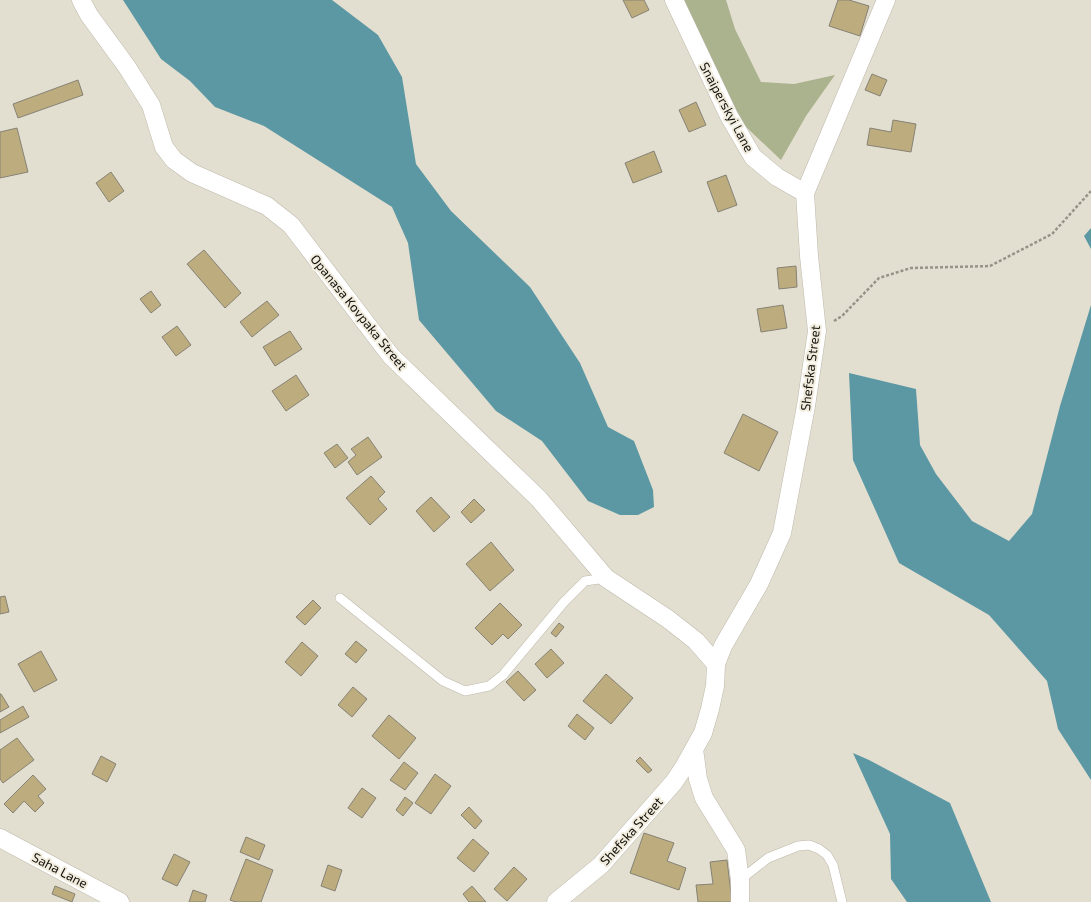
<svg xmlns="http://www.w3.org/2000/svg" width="1091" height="902" viewBox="0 0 1091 902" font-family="'Exo 2',sans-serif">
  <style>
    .green { fill: #abb28e }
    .water { fill: #5c98a4 }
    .building { fill: #bcac7e; stroke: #868275 }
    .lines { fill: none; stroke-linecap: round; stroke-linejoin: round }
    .lane-casing { stroke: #bdb8aa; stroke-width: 10 }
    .street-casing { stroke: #bdb8aa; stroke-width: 19 }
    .path { stroke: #959287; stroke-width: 2.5; stroke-dasharray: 3 2; stroke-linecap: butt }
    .lane { stroke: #fff; stroke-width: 9 }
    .street { stroke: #fff; stroke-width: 18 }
    .labels { text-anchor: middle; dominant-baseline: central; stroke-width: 4; stroke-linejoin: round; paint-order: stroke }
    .street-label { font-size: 13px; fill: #12110c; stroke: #f1ecdd }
  </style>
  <rect width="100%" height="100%" fill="#e3dfd0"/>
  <path class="green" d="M677 0H726L735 29 761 82 794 84 835 75 806 116 781 160 745 126 696 39Z"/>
  <path class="water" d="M123 0H332L378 35 402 77 416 164 451 211 530 287 580 363 608 427 634 441 653 490 654 507 638 515H620L588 501 542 441 496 411 419 320 408 243 392 207 264 126 215 107 190 81 161 59Z
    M1091 228V249L1084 236Z
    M1091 305V780L1058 729 1047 681 989 615 899 563 853 460 849 373 916 389 920 445 936 474 972 521 1009 541 1032 514 1060 406Z
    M853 753 869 760 950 803 991 902H907L891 879 890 834Z"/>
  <path class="building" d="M623 0H644L649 10 632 18Z
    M838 0H849L869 6 860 36 829 26Z
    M872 74 887 80 880 96 865 90Z
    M78 80 83 95 18 118 13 104Z
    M696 102 706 125 689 132 679 110Z
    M893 120 916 124 911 152 867 145 870 128 891 132Z
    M17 128 28 172 0 178V132Z
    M654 151 662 172 633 183 625 163Z
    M111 172 124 191 109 202 96 183Z
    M726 175 737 205 718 212 707 182Z
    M204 250 241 293 225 308 187 264Z
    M796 266 797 287 779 289 777 268Z
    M151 291 161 305 151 313 140 299Z
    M267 301 279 315 252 337 240 322Z
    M783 305 787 328 761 332 757 309Z
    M177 326 191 345 176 356 162 337Z
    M290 331 302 349 275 366 263 347Z
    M296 375 309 395 286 411 272 391Z
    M743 414 778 432 759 471 724 453Z
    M368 437 382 457 357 475 348 462 356 455 351 449Z
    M337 444 348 458 335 468 324 453Z
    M371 476 385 492 378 499 387 509 370 525 346 498Z
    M431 497 450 517 434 532 416 511Z
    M474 499 485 510 471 523 461 512Z
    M491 542 514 570 490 591 466 564Z
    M5 596 9 612 0 614V597Z
    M313 600 321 608 305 625 296 617Z
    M500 603 522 625 508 639 503 634 492 645 475 628Z
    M559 623 564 627 556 637 551 633Z
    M356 641 367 650 356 663 345 654Z
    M302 642 318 656 301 676 285 662Z
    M551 649 564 663 547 678 535 664Z
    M41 651 57 680 34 692 18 664Z
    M518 671 536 690 524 701 506 682Z
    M606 674 633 698 611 724 583 701Z
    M353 687 367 699 352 717 338 705Z
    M0 694H1L9 707 0 712Z
    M23 706 29 717 0 733V720Z
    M577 714 594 728 585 740 568 726Z
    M389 715 416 738 399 759 372 736Z
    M17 738 34 760 3 783 0 779V750Z
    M101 756 116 764 107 782 92 774Z
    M640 757 652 770 648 773 636 761Z
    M404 762 418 773 405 790 390 780Z
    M435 774 451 786 431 814 415 803Z
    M33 775 46 789 38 796 44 803 35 812 24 801 13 813 4 804Z
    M362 788 376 798 362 818 348 808Z
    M405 797 413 803 403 816 396 810Z
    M469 807 482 821 475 829 461 815Z
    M644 833 674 843 667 861 686 868 679 890 630 873Z
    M246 837 265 845 259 860 240 852Z
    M473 839 489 853 474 872 457 858Z
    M174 854 190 862 177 886 162 879Z
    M246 859 273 870 261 902H236L230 900Z
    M727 860 732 902H698L696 885 713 884 710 862Z
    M328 865 342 870 335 891 321 886Z
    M514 867 527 879 507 901 494 889Z
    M55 886 75 894 72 902 52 894Z
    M472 886 486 902H469L463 894Z
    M193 890 207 895 205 902H189Z"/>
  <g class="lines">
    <g class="lane-casing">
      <path id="lane" d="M340 598 443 681 465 691 489 686 503 675 564 602 585 581 606 578
        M740 880 768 858 798 846 809 845 819 849 827 855 833 865 842 902"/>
    </g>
    <g class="street-casing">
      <path id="street" d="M81 0 89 15 127 67 151 105 164 147 174 160 192 173 267 206 291 225 391 356 539 499 606 578 668 619 696 641 716 664
        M674 0 729 116 753 157 777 177 805 193
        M694 749 698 779 704 798 736 850 740 880V902
        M0 838 120 902
        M556 902 601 865 674 782 684 767 703 733 710 709 715 686 716 664 723 646 759 584 782 533 806 406 817 331 809 256 805 193 886 0"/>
    </g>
    <path class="path" d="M834 321 842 316 879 278 911 268 990 266 1052 234 1091 191"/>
    <use href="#lane" class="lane"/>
    <use href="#street" class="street"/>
  </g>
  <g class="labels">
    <g class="street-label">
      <text transform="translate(727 107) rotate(62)">Snaiperskyi Lane</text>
      <text transform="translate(359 312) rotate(51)">Opanasa Kovpaka Street</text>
      <text transform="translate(810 368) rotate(-83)">Shefska Street</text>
      <text transform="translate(631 831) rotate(-48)">Shefska Street</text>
      <text transform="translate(60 870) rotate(28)">Saha Lane</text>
    </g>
  </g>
</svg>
